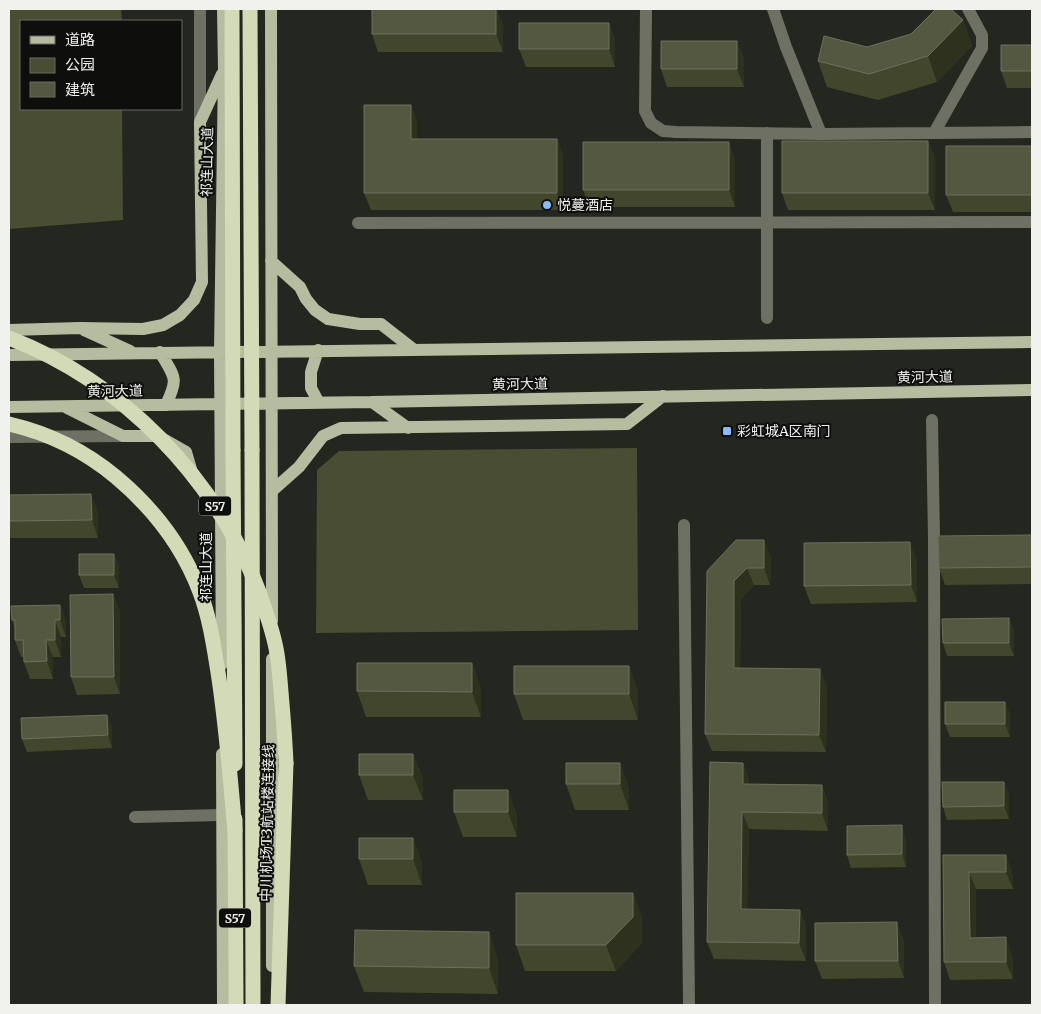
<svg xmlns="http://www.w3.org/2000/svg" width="1041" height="1014" viewBox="0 0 1041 1014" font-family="Merriweather,'Noto Sans SC',serif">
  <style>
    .green { fill: #484d33 }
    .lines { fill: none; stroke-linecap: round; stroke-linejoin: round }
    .minor { stroke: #6d7062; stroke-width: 12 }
    .major { stroke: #b6bca0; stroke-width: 12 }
    .highway { stroke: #d3dab8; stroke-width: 15 }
    .highway-bridge { stroke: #d3dab8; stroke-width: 15 }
    .wall { fill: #41462c }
    .shaded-wall { fill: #2e311e }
    .building { fill: #545841; stroke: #6d705c }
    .poi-dot { fill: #8abafc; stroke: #0e0e0c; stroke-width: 2 }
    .labels { text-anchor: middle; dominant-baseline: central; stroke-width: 4; stroke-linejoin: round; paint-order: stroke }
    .shield { fill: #0e0e0c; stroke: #adaeaa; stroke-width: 1 }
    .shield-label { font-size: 12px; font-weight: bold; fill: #f1f2ee }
    .street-label { font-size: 14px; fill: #f1f2ee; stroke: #0e0e0c }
    .poi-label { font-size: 14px; fill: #f1f2ee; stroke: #0e0e0c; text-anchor: start }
  </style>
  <rect width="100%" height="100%" fill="#242620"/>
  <path class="green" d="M9 9H121L122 21H21V109H122L123 220 9 229Z
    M637 448 638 630 316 633 317 470 339 451Z"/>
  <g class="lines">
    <path class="minor" d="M200 9V122
      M646 9 645 111 651 123 663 131 676 132 821 134 1032 132
      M773 9 786 47 821 134
      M767 133V318
      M934 133 982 48V35L968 9
      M358 223 1032 222
      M932 420 934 540 935 1005
      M9 437 123 436
      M684 525 689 1005
      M135 817 222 815"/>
    <path class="major" d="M271 9 272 621
      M271 261 300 287 306 299 315 310 328 319 360 324H381L413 349
      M9 330 80 328 143 329 163 325 180 315 194 300 202 282 200 122 222 74
      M84 330 130 351
      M318 350 311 372V388L319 403
      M160 352C175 378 179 377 166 405
      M9 355 1032 342
      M372 402 408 428
      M9 407 372 402 1032 390
      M67 408 123 436H158L186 452 193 476
      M272 491 299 467 323 436 341 428 627 424 663 396
      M272 659V966
      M222 664 220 351 224 70 223 9
      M222 754 223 1005"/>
    <path class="highway" d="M233 450 235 764
      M252 450 253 1005
      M235 819 236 1005
      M278 1005 286 763"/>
    <path class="highway-bridge" d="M232 9 233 450
      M250 9 252 450
      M9 338C123 382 216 478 259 592 266 612 274 633 277 654 279 666 280 679 281 692 283 715 285 739 286 763
      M9 424C48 433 86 452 116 477 153 508 183 547 200 592 209 616 213 641 217 666 226 720 230 776 235 831"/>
  </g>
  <path class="wall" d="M963 20 972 46 937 82 878 100 827 87 818 61Z
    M609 23 615 40V67H526L519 49Z
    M503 24V52H378L372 34Z
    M1032 45V88H1007L1001 71Z
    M744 58V87H667L661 69Z
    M411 105 417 122V139H557L563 156V210H371L364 193Z
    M928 141 935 158V210H788L782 193Z
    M1032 146V212H953L946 195Z
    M735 159V207H590L583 190Z
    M9 495 98 511V538H9Z
    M1032 535V584L945 585 939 568Z
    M736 540 771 557 770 585H754L741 599 740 668 827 686 826 752 712 751 705 734Z
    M114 554 119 567V588H84L79 575Z
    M917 560V602L811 604 804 586Z
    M113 594 120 612V694L77 695 71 677Z
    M60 605 66 623V637H61V657H53V679H30L24 662V657H21L15 640V629L12 620Z
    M1009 618 1014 631V656H947L943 643Z
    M472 663 481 689V717H366L357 691Z
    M629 666 638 692V720H523L514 694Z
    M1005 702 1010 715V737H950L945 724Z
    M107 715 112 728V748L27 752 22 739Z
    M413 754 423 779V800H368L359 775Z
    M620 763 629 789V810H575L566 784Z
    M743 763 749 780V784L822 785 828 803V831L749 829 747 909 800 910 806 927V961L714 959 707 942Z
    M1004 782 1009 795V819L947 820 943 807Z
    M508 790 517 816V837H463L454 812Z
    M413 838 422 863V885H368L359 859Z
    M906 839V867L851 868 847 855Z
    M943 855H1006L1012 872 1013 889H976V938L1012 955 1013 979 950 980 944 962Z
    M633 893 642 918V943L616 971H525L516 945Z
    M904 940V978L822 979 815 961Z
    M498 958V994L364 992 354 966Z"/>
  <path class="shaded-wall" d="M496 9H497L503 24V52L496 34Z
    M963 20 972 46 937 82 928 56Z
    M609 23 615 40V67L609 49Z
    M737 41 744 58V87L737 69Z
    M411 105 417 122V156L411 139Z
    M557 139 563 156V210L557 193Z
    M928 141 935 158V210L928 193Z
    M729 142 735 159V207L729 190Z
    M91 494 98 511V538L92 520Z
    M764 540 771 557 770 585 764 568Z
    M910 542 917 560V602L911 585Z
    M114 554 119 567V588L114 575Z
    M747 568 754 585 741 599 740 686 734 668V581Z
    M113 594 120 612V694L114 677Z
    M60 605 66 623V637L60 620Z
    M1009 618 1014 631V656L1009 643Z
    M55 620 61 637V657L55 640Z
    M46 640 53 657V679L47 661Z
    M472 663 481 689V717L472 692Z
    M629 666 638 692V720L629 694Z
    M820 669 827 686 826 752 819 735Z
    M1005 702 1010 715V737L1005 724Z
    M107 715 112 728V748L108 735Z
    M413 754 423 779V800L413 775Z
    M620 763 629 789V810L620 784Z
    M743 763 749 780V801L743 784Z
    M1004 782 1009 795V819L1004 806Z
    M822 785 828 803V831L822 813Z
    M508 790 517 816V837L508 812Z
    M742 812 749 829 747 926 741 909Z
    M902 825 906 839V867L902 854Z
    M413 838 422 863V885L413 859Z
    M1006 855 1012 872 1013 889 1006 872Z
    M969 872 976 889V955L970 938Z
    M633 893 642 918V943L616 971 606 945Z
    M800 910 806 927V961L799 943Z
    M897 922 904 940V978L898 961Z
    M489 932 498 958V994L489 968Z
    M1006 937 1012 955 1013 979 1006 962Z"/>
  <path class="building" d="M372 9H496V34H372Z
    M936 9H951L963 20 928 56 869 74 818 61 824 36 867 47 911 34Z
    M519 23H609V49H519Z
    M661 41H737V69H661Z
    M1001 45H1032V71H1001Z
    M364 105H411V139H557V193H364Z
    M782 141H928V193H782Z
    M583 142H729V190H583Z
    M946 146H1032V195H946Z
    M91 494 92 520 9 521V495Z
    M1032 535V567L939 568 938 536Z
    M736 540H764V568H747L734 581V668L820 669 819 735 705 734 707 571Z
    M910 542 911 585 804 586V543Z
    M79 554H114V575H79Z
    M113 594 114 677H71L70 595Z
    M60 605V620H55V640H46L47 661 24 662 23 640H15V620H12L11 606Z
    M1009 618V643H943L942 619Z
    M357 663H472V692L357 691Z
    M514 666H629V694H514Z
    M945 702H1005V724H945Z
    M107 715 108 735 22 739 21 718Z
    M359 754H413V775H359Z
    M710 762 743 763V784L822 785V813L742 812 741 909 800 910 799 943 707 942Z
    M566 763H620V784H566Z
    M942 782H1004V806L943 807Z
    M454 790H508V812H454Z
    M902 825V854L847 855V826Z
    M359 838H413V859H359Z
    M943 855H1006V872H969L970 938 1006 937V962H944Z
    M516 893H633V917L606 945H516Z
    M897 922 898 961H815V923Z
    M355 930 489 932V968L354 966Z"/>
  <g class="poi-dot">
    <circle cx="547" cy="205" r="5"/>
    <rect x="722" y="426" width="10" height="10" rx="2.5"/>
  </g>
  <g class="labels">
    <g class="shield">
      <rect x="199" y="496.5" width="32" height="19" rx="4"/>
      <rect x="219" y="908.5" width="32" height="19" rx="4"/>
    </g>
    <g class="shield-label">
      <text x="215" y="506">S57</text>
      <text x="235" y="918">S57</text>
    </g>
    <g class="street-label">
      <text transform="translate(207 162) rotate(-89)">祁连山大道</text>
      <text transform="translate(925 377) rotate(-1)">黄河大道</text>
      <text transform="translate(520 384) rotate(-1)">黄河大道</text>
      <text transform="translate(115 391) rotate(-1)">黄河大道</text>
      <text transform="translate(206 567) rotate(-90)">祁连山大道</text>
      <text transform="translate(267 823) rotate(-89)">中川机场T3航站楼连接线</text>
    </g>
    <g class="poi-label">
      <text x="557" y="205">悦蔓酒店</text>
      <text x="737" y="431">彩虹城A区南门</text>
    </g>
  </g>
  <rect width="1041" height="1014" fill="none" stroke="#f1f2ee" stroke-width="20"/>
  <rect x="20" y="20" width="162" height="90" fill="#0e0e0c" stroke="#696966"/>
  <rect x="30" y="36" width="25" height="8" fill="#b6bca0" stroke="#696966"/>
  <text x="65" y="45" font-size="15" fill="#f1f2ee">道路</text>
  <rect x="30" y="58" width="25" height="15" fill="#484d33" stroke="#696966"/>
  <text x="65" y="70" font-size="15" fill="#f1f2ee">公园</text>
  <rect x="30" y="82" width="25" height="15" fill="#545841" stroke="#696966"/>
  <text x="65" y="95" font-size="15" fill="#f1f2ee">建筑</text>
</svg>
